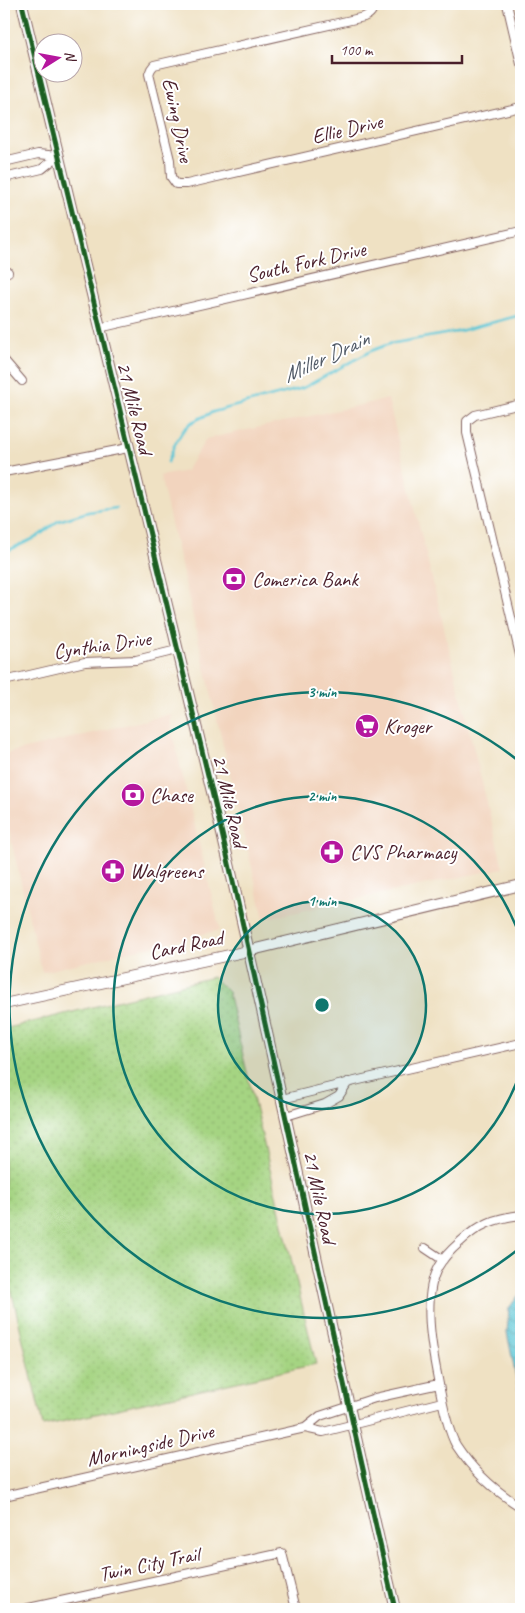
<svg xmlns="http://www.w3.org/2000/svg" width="525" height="1613" viewBox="0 0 525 1613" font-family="Caveat,sans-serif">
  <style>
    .built { fill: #f2d4be }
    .grass { fill: url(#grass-dots); stroke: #787a56 }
    .water { fill: url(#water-waves); stroke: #527280 }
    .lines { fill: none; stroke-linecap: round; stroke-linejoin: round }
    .stream { stroke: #5bc6d5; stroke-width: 2.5 }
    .minor-casing { stroke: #846360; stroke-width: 10 }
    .tertiary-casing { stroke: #846360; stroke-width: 12 }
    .minor { stroke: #fff; stroke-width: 8 }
    .tertiary { stroke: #fff; stroke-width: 10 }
    .cycleway-casing { stroke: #fff; stroke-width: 8 }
    .cycleway { stroke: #1b5e20; stroke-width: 5 }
    .ring { fill: none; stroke: #0f766e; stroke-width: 2.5 }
    .labels { text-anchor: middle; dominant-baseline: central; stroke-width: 4; stroke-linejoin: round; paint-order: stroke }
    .street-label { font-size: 21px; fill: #4a1f2b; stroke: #fff }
    .poi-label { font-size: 21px; fill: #4a1f2b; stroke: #fff; text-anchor: start }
    .water-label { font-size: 22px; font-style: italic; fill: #505966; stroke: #fff }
    .centre { fill: #0f766e; stroke: #fff; stroke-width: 2.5 }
    .ring-label { font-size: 15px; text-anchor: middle; font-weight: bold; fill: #0f766e; stroke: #fff; stroke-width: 4; stroke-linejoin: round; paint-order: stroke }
  </style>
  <defs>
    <pattern id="grass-dots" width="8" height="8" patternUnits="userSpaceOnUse" patternTransform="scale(1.25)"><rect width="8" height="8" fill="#a5d482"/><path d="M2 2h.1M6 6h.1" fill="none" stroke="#90b670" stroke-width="1.8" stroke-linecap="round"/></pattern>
    <pattern id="water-waves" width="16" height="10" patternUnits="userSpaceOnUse" patternTransform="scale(1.25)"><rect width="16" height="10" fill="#5bc6d5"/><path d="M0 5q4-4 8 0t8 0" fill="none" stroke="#4da0ad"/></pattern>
  </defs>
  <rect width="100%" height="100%" fill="#fff"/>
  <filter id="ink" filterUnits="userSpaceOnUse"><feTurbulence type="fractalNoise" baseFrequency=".02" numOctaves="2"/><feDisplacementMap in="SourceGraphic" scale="10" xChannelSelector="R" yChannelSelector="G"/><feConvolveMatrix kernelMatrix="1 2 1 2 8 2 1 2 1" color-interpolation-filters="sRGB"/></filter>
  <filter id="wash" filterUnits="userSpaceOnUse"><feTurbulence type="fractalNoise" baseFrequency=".0096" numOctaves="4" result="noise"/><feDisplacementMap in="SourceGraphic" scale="20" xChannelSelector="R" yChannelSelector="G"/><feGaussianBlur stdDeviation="1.12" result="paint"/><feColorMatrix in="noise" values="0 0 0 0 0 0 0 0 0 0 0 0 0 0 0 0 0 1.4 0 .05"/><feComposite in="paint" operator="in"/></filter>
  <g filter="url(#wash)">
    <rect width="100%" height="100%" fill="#efe1c3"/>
    <path class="built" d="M388 399 503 868 264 919 160 476 186 471 206 439Z
      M171 714V728L220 930 42 972 4 810V754Z"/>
    <path class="grass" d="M213 977 228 992 316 1364 43 1426 4 1259V1029Z"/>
    <path class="water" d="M521 1292V1403L507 1332 509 1308Z"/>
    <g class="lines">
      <path class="stream" d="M168 462 174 446 182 432 192 422 213 412 303 388 373 350 389 344 456 332 521 315
        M4 555 7 551 37 537 58 521 88 512 116 508"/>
    </g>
  </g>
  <g filter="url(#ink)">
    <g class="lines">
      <g class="minor-casing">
        <path id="minor" d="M373 4C373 11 371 14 364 17L154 65 151 69 149 74 170 160 171 177 176 184H187L521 107
          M507 4 521 64
          M4 162 38 154 58 156
          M4 178 42 169 58 156
          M4 273 8 272
          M99 328 521 231
          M4 360 22 381
          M521 404 475 415 467 421V433L521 659
          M4 472 128 448
          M4 681 85 662 136 660 177 650
          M282 1099 359 1080 521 1043
          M286 1116 325 1104 339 1096 348 1082
          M521 1215C496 1218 479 1224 460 1242 452 1249 443 1258 438 1267 422 1296 432 1349 438 1379 441 1396 448 1431 456 1445 473 1471 495 1491 521 1507
          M425 1248 443 1260
          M305 1428 323 1432 442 1402
          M4 1496 305 1428 320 1416 375 1398 439 1384
          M24 1609 282 1553 296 1609"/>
      </g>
      <g class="tertiary-casing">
        <path id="tertiary" d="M22 4C87 278 155 551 220 825 281 1086 334 1349 395 1609
          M4 1004 248 951 521 885"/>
      </g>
      <use href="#minor" class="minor"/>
      <use href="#tertiary" class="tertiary"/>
      <g class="cycleway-casing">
        <path id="cycleway" d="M22 4C87 278 155 551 220 825 281 1086 334 1349 395 1609"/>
      </g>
      <use href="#cycleway" class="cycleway"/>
    </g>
  </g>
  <circle cx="322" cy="1005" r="104" fill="#0f766e" fill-opacity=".12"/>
  <g class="ring">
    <circle cx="322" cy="1005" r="104"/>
    <path d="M521 1070A209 209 0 1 1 521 940"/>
    <path d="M521 1247A313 313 0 1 1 521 763"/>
  </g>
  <defs>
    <g id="bank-disc" transform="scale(1.25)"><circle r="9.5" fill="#b5179e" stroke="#fff"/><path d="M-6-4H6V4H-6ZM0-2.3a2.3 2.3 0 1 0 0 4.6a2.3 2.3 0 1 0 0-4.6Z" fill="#fff"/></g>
    <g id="supermarket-disc" transform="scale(1.25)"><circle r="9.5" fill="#b5179e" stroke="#fff"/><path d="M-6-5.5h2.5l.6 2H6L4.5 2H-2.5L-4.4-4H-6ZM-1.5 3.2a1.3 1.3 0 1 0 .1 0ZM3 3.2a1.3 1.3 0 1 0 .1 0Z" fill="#fff"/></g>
    <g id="pharmacy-disc" transform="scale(1.25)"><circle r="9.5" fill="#b5179e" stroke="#fff"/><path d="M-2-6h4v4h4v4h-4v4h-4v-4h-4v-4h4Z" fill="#fff"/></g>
  </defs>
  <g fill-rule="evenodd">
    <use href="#bank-disc" x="234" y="579"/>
    <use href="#supermarket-disc" x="367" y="726"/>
    <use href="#bank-disc" x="133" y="795"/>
    <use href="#pharmacy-disc" x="332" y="852"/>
    <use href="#pharmacy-disc" x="113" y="871"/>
  </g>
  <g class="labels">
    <g class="street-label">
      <text transform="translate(178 120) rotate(78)">Ewing Drive</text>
      <text transform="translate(347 129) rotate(-13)">Ellie Drive</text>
      <text transform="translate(306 262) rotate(-13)">South Fork Drive</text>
      <text transform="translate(135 408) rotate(76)">21 Mile Road</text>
      <text transform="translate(102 645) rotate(-8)">Cynthia Drive</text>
      <text transform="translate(230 801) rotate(77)">21 Mile Road</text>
      <text transform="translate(186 945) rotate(-12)">Card Road</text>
      <text transform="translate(320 1197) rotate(78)">21 Mile Road</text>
      <text transform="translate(150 1445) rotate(-13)">Morningside Drive</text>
      <text transform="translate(149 1564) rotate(-12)">Twin City Trail</text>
    </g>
    <g class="poi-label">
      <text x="252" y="579">Comerica Bank</text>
      <text x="384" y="726">Kroger</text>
      <text x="150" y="795">Chase</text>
      <text x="350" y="852">CVS Pharmacy</text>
      <text x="130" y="871">Walgreens</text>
    </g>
    <g class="water-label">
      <text transform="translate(326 357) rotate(-25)">Miller Drain</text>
    </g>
  </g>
  <circle cx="322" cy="1005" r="8" class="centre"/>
  <g class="ring-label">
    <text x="322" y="697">3 min</text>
    <text x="322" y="801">2 min</text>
    <text x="322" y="906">1 min</text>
  </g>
  <rect width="525" height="1613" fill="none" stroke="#fff" stroke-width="20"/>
  <g transform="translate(58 58) rotate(79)"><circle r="24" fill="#ffffff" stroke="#b7a5aa"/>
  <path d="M0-4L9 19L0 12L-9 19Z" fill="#b5179e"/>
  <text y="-8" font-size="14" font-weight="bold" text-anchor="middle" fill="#4a1f2b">N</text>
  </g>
  <path d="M332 55v8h130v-8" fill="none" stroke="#4a1f2b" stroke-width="2.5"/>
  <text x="340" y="55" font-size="15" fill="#4a1f2b" stroke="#ffffff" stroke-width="4" paint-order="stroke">100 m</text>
</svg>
